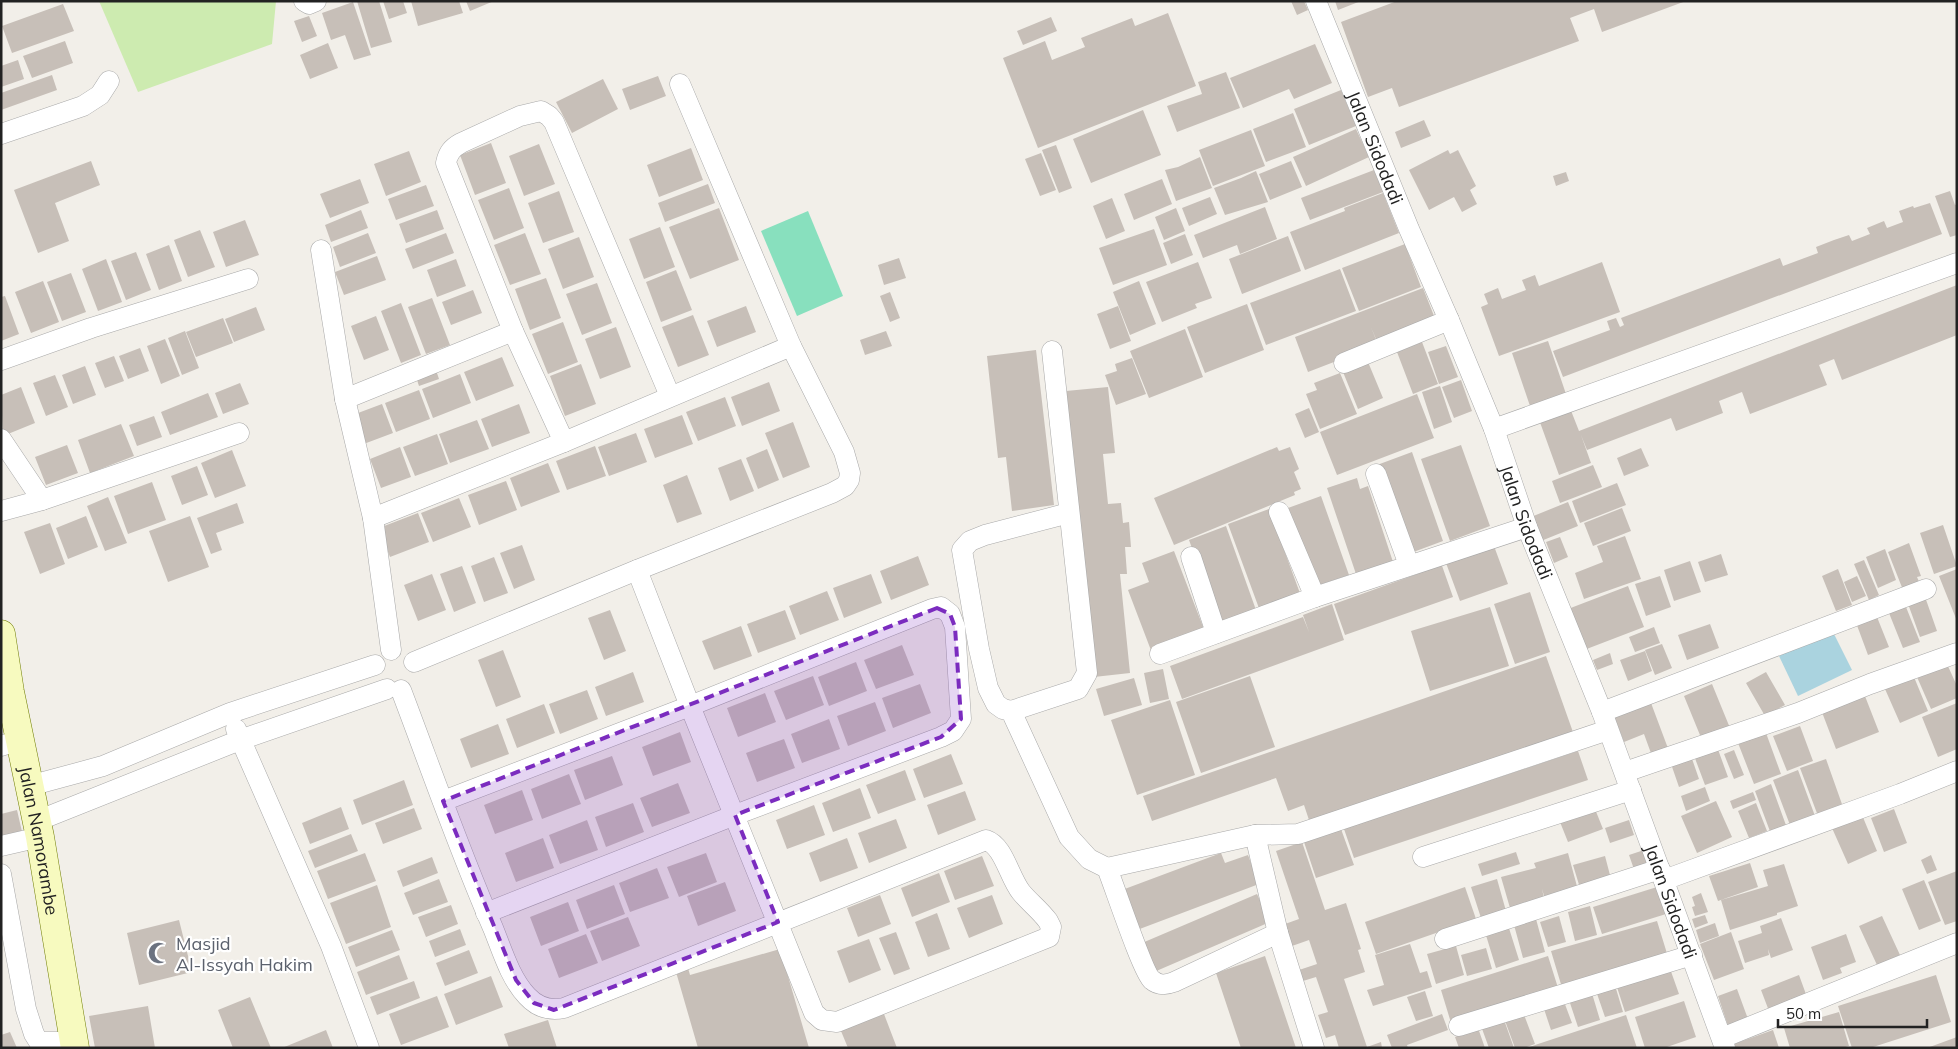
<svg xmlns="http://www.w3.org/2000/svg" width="1958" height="1049" viewBox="0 0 1958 1049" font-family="Mulish,sans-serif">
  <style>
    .grass { fill: #cdebb0 }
    .pitch { fill: #88e0be }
    .water { fill: #aad3df }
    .building { fill: #c7bfb8 }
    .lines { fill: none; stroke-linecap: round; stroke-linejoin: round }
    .minor-casing { stroke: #a9a9a9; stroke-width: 21 }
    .secondary-casing { stroke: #707d05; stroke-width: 29 }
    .minor { stroke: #fff; stroke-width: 20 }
    .secondary { stroke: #f7fabf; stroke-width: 28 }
    .marked { fill: #7b2cbf; fill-opacity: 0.2; stroke: #7b2cbf; stroke-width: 4; stroke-dasharray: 10 6; stroke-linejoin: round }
    .labels { text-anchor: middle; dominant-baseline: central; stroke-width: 4.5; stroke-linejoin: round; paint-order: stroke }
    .street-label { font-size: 18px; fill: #222; stroke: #fff }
    .worship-label { font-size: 18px; fill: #5b616d; stroke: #fff; text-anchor: start }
  </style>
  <rect width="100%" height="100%" fill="#f2efe9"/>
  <path class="grass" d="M99 1H276L272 44 138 92Z"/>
  <path class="pitch" d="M808 211 843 296 797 316 761 231Z"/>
  <path class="water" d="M1832 630 1852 670 1798 696 1779 656Z"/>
  <path class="building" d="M357 1H379L392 42 371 48Z
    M383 1H403L407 13 389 19Z
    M411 1H459L463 13 418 26Z
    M466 1H494L470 11Z
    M1291 1H1304L1308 10 1297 15Z
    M1335 1H1361L1338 10Z
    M1397 1H1686L1602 32 1594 9 1570 18 1579 41 1399 107 1392 88 1368 97 1341 22Z
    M353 2 371 55 354 60 345 35 331 40 322 13Z
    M63 4 74 31 12 53 2 26Z
    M1168 13 1196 86 1038 148 1003 58 1045 41 1052 60 1085 47 1081 38 1132 18 1135 26Z
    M309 16 317 36 302 42 294 21Z
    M1051 17 1057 31 1023 45 1017 31Z
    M65 41 73 63 32 78 23 56Z
    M328 43 338 68 310 79 300 55Z
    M1315 44 1332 83 1294 99 1289 89 1243 108 1230 78Z
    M18 60 24 79 1 87V66Z
    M1226 72 1240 108 1177 132 1167 106 1202 94 1198 82Z
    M52 75 57 90 1 110V93Z
    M658 76 666 96 630 110 622 89Z
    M603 79 618 109 572 133 556 102Z
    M1341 90 1356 126 1309 145 1294 109Z
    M1143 110 1161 155 1091 183 1073 139Z
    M1293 113 1306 147 1266 162 1253 129Z
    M1424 120 1431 136 1401 148 1395 132Z
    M1356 129 1369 157 1306 186 1293 157Z
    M1251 130 1265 166 1213 186 1199 150Z
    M491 143 506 183 475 195 460 155Z
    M539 144 555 184 524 196 509 156Z
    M1056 145 1072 188 1059 193 1042 150Z
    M691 148 703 180 659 197 647 165Z
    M1448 150 1450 154 1458 150 1476 186 1470 190 1477 204 1462 212 1454 197 1429 210 1409 170Z
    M409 151 421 182 386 196 374 164Z
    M1041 153 1056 190 1040 196 1025 159Z
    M1200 157 1212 188 1176 201 1165 170 1178 167Z
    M91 161 100 185 55 203 69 241 38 253 14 190Z
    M1291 161 1302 187 1270 200 1259 174Z
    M1374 170 1383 192 1310 220 1301 198Z
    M1256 171 1268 202 1225 215 1214 188 1241 178Z
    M1566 172 1569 181 1556 186 1553 176Z
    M360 179 369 203 330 218 320 194Z
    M1162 179 1172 204 1134 220 1124 194Z
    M708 184 715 203 665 222 658 203Z
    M426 185 434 206 396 220 388 199Z
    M509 188 524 228 494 240 478 200Z
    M559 191 574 232 543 243 528 203Z
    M1950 191 1955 205 1957 204V235L1950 237 1935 196Z
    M1383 193 1399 233 1305 270 1290 232 1345 211 1344 208Z
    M1210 197 1217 214 1189 226 1182 208Z
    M1112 198 1125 231 1106 239 1093 206Z
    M1930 203 1942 234 1563 377 1553 351 1610 330 1607 321 1616 318 1620 327 1624 325 1621 318 1780 258 1783 266 1818 253 1816 247 1834 240 1849 235 1852 241 1870 234 1867 228 1884 221 1887 228 1903 222 1899 211 1913 206 1914 208Z
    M1265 207 1277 239 1240 254 1237 245 1203 258 1194 235Z
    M719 208 739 260 690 279 669 227Z
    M1176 208 1185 231 1164 240 1155 217Z
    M361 210 368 228 331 242 325 225Z
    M437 210 444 229 406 243 399 224Z
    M245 220 259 255 226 267 213 232Z
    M660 227 675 267 644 279 629 239Z
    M1154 229 1167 265 1113 285 1099 248Z
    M200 230 215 267 188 277 174 240Z
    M368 233 376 253 340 267 333 247Z
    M446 233 454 253 413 269 405 249Z
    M525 233 541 274 510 285 494 245Z
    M1185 234 1193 255 1171 264 1163 243Z
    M1288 236 1301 271 1242 294 1229 259Z
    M579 237 594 277 563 289 548 249Z
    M1405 244 1421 287 1359 311 1342 268Z
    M169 245 182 281 159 290 146 254Z
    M136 252 151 290 126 300 111 261Z
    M377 256 386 280 344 295 335 272Z
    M899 258 906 278 884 285 878 265Z
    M106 259 122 302 98 311 82 269Z
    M456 259 466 286 437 297 427 270Z
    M1198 262 1212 298 1195 304 1197 308 1162 322 1146 282Z
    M1602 262 1620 312 1499 356 1481 307 1488 304 1484 294 1498 288 1502 299 1526 290 1522 280 1535 275 1539 286Z
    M1340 269 1356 311 1266 345 1250 303Z
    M676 270 692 310 661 322 646 282Z
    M71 273 86 312 62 321 47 282Z
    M546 278 561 318 530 330 515 289Z
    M43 281 59 322 31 333 15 292Z
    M1139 281 1156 324 1130 335 1113 292Z
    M597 283 612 323 582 335 566 294Z
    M1957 285V335L1842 380 1834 359 1819 365 1827 385 1750 414 1742 392 1719 401 1723 413 1676 431 1671 418 1587 450 1581 435 1591 463 1559 475 1537 414 1568 403 1579 431Z
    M1423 288 1436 321 1378 344 1371 327 1378 345 1308 372 1295 337Z
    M473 290 482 313 451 325 442 302Z
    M890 292 900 318 890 322 880 296Z
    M5 296 19 334 1 341V297Z
    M432 298 450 345 426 354 408 307Z
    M401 303 421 355 401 363 381 311Z
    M1247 304 1264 350 1205 373 1187 327Z
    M746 306 756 332 717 347 707 321Z
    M1118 306 1131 341 1110 349 1097 314Z
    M256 307 265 330 234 342 225 319Z
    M693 315 709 355 678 367 662 327Z
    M376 316 389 350 364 360 351 326Z
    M223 318 233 343 196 357 186 332Z
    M563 322 578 362 548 374 532 334Z
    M616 327 631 367 600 379 585 339Z
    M1185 329 1203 377 1149 398 1130 351Z
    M185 331 199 368 182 375 168 338Z
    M886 331 892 346 865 355 860 340Z
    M165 339 180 376 161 384 147 346Z
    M1548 341 1566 394 1530 406 1512 353Z
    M1422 342 1438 384 1413 394 1397 352Z
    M1446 346 1458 377 1439 384 1428 352Z
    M140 348 149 371 128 379 119 356Z
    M1036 350 1054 505 1012 511 1006 457 998 458 987 356Z
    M114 356 124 381 105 388 95 363Z
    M502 357 514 386 476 401 464 372Z
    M1132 358 1146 394 1116 405 1105 375 1117 371 1115 364Z
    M1368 362 1383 398 1358 409 1343 372Z
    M581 364 596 404 565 416 550 376Z
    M85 366 96 395 73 404 62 375Z
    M436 370 439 379 419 386 416 377Z
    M1340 373 1357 414 1320 429 1306 394 1317 390 1314 383Z
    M460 374 471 403 433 418 422 389Z
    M55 375 68 407 46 416 33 383Z
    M1461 380 1472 411 1454 418 1442 387Z
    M769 382 780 411 742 426 731 397Z
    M240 383 249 404 223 414 215 393Z
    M1440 386 1452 422 1434 429 1422 392Z
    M21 387 35 423 3 436 1 395Z
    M1108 387 1115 453 1103 454 1108 504 1121 503 1123 523 1129 522 1131 547H1125L1127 574H1120L1130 673 1094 677 1066 391Z
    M419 390 430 419 396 432 385 403Z
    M208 393 218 417 170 435 161 412Z
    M1417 394 1434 438 1337 475 1320 432Z
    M725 397 736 426 698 441 686 412Z
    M382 404 393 433 361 445 350 416Z
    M519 404 530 433 492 447 481 419Z
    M1309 408 1319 432 1305 438 1295 414Z
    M682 415 693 444 655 458 644 429Z
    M154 416 162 437 137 446 129 425Z
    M477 420 489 449 450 463 439 434Z
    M793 422 810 467 783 478 765 433Z
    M121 424 134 456 90 473 78 440Z
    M636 433 647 462 609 476 598 447Z
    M437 434 448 464 415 476 403 447Z
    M67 445 78 473 46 485 35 457Z
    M1461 445 1490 526 1450 541 1421 459Z
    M595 446 606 476 567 490 556 461Z
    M400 447 411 477 381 488 370 459Z
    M1277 447 1279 451 1290 447 1299 469 1294 472 1301 489 1294 492 1295 495 1174 545 1154 498Z
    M1641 448 1649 466 1624 476 1617 458Z
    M767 449 779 480 758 489 746 458Z
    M232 450 246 486 215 498 201 463Z
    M1412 452 1443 541 1408 554 1377 465Z
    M741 459 754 491 730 501 718 468Z
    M548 463 560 492 521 507 510 478Z
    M1593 465 1602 487 1560 503 1552 481Z
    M197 466 208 495 182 505 171 476Z
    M687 475 702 514 677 523 663 485Z
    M1357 478 1360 489 1368 486 1393 562 1356 574 1327 488Z
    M506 481 517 510 479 525 468 495Z
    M152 482 166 520 128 534 114 496Z
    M1617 483 1626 505 1580 523 1572 501Z
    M1321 496 1349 575 1316 586 1288 508Z
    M108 497 127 543 105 551 87 506Z
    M459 498 471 527 433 542 421 513Z
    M1568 502 1578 526 1541 541 1531 517Z
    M237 503 244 523 216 533 222 550 211 554 197 518Z
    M1622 508 1631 531 1593 546 1584 523Z
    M1269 509 1301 596 1260 611 1228 524Z
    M418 513 429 542 390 557 379 528Z
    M86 516 98 547 68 559 56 528Z
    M190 516 209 567 168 582 149 531Z
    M50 523 65 564 40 574 24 532Z
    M1943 525 1957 566 1934 574 1920 533Z
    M1226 526 1256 610 1220 624 1189 540Z
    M1625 536 1641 579 1584 599 1575 573 1603 562 1597 546Z
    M1560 537 1568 557 1554 563 1546 542Z
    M1909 543 1921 576 1917 577 1920 584 1903 590 1888 552Z
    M522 545 535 580 514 589 500 553Z
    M1494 546 1508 584 1460 601 1446 563Z
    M1885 549 1896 580 1878 588 1866 557Z
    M1174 551 1205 632 1152 653 1128 590 1149 582 1142 563Z
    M1721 554 1728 575 1705 582 1698 562Z
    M918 556 929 585 891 600 880 571Z
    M494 557 508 593 484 602 471 566Z
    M1440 560 1453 597 1345 635 1334 604 1420 573 1419 568Z
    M1864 560 1879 595 1869 600 1854 564Z
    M1690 561 1701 592 1674 601 1664 570Z
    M462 566 476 603 454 612 440 574Z
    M1838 569 1852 605 1836 611 1822 576Z
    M1957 569V621L1939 576Z
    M432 574 446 610 418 621 404 585Z
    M871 574 882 603 844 618 833 588Z
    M1660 576 1671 607 1646 616 1635 584Z
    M1857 576 1866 596 1852 602 1844 582Z
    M1628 586 1644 627 1584 650 1568 609Z
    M827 591 839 620 800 635 789 606Z
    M1530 592 1550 652 1515 664 1494 604Z
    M1924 594 1937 631 1920 637 1907 601Z
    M1904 602 1920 642 1903 648 1887 608Z
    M1332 604 1344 640 1182 699 1170 666 1303 617 1309 632 1303 615Z
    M1490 607 1509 666 1430 691 1411 631Z
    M610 610 626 651 604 660 588 618Z
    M785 610 796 639 758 653 747 624Z
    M1875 612 1889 647 1868 655 1855 620Z
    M1710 624 1719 648 1687 660 1678 635Z
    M741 626 752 656 714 670 702 641Z
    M1654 627 1660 643 1635 652 1629 637Z
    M1662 644 1672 668 1655 675 1645 650Z
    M902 645 914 675 876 689 864 660Z
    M503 650 521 697 496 707 478 660Z
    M1645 651 1652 671 1628 681 1620 660Z
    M1610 653 1613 664 1597 670 1593 660Z
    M1546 656 1574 735 1311 826 1304 805 1288 811 1276 778 1152 821 1143 796Z
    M856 662 867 691 829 706 818 677Z
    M1947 664 1957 686V698L1931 709 1917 677Z
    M1163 669 1169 699 1150 703 1144 673Z
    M633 672 644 702 606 716 595 687Z
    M1766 672 1785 705 1765 716 1746 683Z
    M813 676 824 705 786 720 774 691Z
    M1250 676 1275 747 1201 773 1176 702Z
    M1914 677 1928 711 1900 723 1885 689Z
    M1134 678 1142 705 1104 716 1096 689Z
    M920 684 931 713 893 728 882 698Z
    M1712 684 1730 728 1702 740 1684 696Z
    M587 690 598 719 560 734 549 704Z
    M1863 691 1879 732 1836 749 1820 707Z
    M765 693 776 722 738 737 727 708Z
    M1170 700 1195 775 1137 795 1111 720Z
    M875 702 886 731 848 746 837 716Z
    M1651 703 1669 751 1652 756 1644 734 1624 742 1614 716Z
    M1957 703V749L1938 757 1922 717Z
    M544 704 555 733 517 748 506 719Z
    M829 719 840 749 802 763 791 734Z
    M498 724 509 754 471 768 460 739Z
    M1800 726 1813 761 1787 771 1773 736Z
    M680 732 691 762 653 776 642 747Z
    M1766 733 1781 774 1754 784 1738 743Z
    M784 739 795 768 757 782 746 753Z
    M1716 744 1728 777 1705 785 1693 753Z
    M1734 750 1744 775 1734 779 1724 754Z
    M1578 751 1588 780 1354 858 1344 829Z
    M1690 753 1699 779 1679 787 1670 761Z
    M951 754 963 784 924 798 913 769Z
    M612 756 623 785 585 800 574 770Z
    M1826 759 1843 807 1818 816 1800 768Z
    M905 770 916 800 878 814 866 785Z
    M1798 770 1815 816 1790 825 1773 780Z
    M569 774 581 804 542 819 531 789Z
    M404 780 413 805 362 825 353 800Z
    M678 783 690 813 652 827 640 798Z
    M1771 784 1787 828 1771 834 1755 791Z
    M1705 787 1710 801 1686 811 1681 796Z
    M860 788 871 818 833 832 822 803Z
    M522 790 533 820 495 834 484 805Z
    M965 791 976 820 938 835 927 805Z
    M1753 792 1756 800 1733 809 1730 801Z
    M1716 801 1732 837 1697 853 1681 816Z
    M633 803 644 832 606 847 595 817Z
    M1756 803 1767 831 1749 838 1738 811Z
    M1593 804 1603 829 1568 842 1558 817Z
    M814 805 825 835 787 849 776 820Z
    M341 807 349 829 310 844 302 823Z
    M414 808 422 829 383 844 375 823Z
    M1894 809 1907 843 1884 852 1871 818Z
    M17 810 23 836 1 841V814Z
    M1862 815 1877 851 1848 864 1832 828Z
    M896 819 907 848 869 863 858 833Z
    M587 820 598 850 560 864 549 835Z
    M1629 820 1634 835 1610 843 1605 828Z
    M1341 829 1354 865 1316 878 1304 842Z
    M351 834 358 851 315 868 308 851Z
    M543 838 554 868 516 882 505 853Z
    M847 838 858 868 820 882 809 853Z
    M1302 842 1325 910 1346 903 1361 949 1358 950 1365 972 1344 979 1367 1047 1381 1042 1382 1048H1339L1335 1035 1326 1038 1318 1015 1328 1012 1316 977 1303 981 1299 970 1317 964 1309 940 1292 946 1285 924 1299 919 1276 851Z
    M1647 849 1653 869 1636 875 1629 855Z
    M1516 852 1520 864 1482 876 1478 864Z
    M365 853 376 881 328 899 317 871Z
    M706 853 717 882 679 897 667 867Z
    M1221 853 1225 863 1248 855 1259 884 1137 930 1122 890Z
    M1568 853 1578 890 1545 899 1542 889 1544 898 1510 908 1501 877 1536 868 1534 863Z
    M1931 855 1937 870 1927 874 1921 860Z
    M982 856 994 886 955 900 944 871Z
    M1605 856 1611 879 1580 888 1573 865Z
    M432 857 438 873 403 887 397 871Z
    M1750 863 1758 887 1718 901 1709 876Z
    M1784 864 1798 906 1777 913V915L1730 930 1721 900 1768 886 1763 870Z
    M657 868 669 898 630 912 619 883Z
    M1957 871V921L1945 925 1928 882Z
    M939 873 950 902 912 917 901 888Z
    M439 879 448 902 413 915 404 893Z
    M1497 879 1506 911 1481 918 1471 887Z
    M1924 880 1941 921 1919 930 1902 889Z
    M725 882 736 911 698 926 687 896Z
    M377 885 391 927 346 944 330 903Z
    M614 885 625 914 587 929 576 900Z
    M1465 887 1476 919 1376 954 1365 922Z
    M1657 887 1666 914 1602 934 1593 907Z
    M1701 893 1708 912 1695 916 1692 907 1695 906 1692 897Z
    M1257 894 1270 922 1154 972 1142 943Z
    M880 895 891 924 858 937 847 908Z
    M992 895 1003 924 969 938 957 908Z
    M568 902 579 931 541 946 530 917Z
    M451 905 458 924 426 937 418 917Z
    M1590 906 1597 935 1575 941 1568 912Z
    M937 913 950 949 928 957 915 922Z
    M1705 915 1708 923 1695 928 1692 919Z
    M1559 916 1566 942 1548 947 1540 922Z
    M1882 916 1900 955 1877 965 1859 926Z
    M628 917 640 946 602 961 590 931Z
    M1781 918 1793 950 1771 958 1768 949 1769 955 1745 963 1738 941 1762 933 1760 926Z
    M1536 919 1545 952 1523 958 1514 925Z
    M179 920 192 972 139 985 127 933Z
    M1657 921 1669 960 1563 991 1551 951Z
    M1715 923 1719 936 1700 943 1696 930Z
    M1508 925 1519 960 1496 968 1485 932Z
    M460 929 466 945 435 957 429 941Z
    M392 930 400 950 356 967 348 947Z
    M896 932 910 969 894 975 879 938Z
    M1731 932 1744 969 1714 980 1700 944Z
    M586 934 598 963 559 978 548 949Z
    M1846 934 1856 962 1840 968 1842 973 1823 980 1811 947Z
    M869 939 881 970 849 983 837 951Z
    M1410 944 1420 973 1427 971 1432 987 1373 1006 1367 990 1384 985 1375 955Z
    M1456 946 1464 975 1436 984 1427 954Z
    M1486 948 1492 969 1467 976 1461 955Z
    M780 949 809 1048H698L676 972 688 968 690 975Z
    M469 950 478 973 445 986 436 963Z
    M399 955 408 979 366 995 357 972Z
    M1265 956 1296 1048H1241L1216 973Z
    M1548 956 1559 991 1452 1026 1441 990Z
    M1668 963 1679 994 1625 1012 1615 981Z
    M1799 975 1807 997 1769 1011 1761 990Z
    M1936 975 1951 1022 1870 1048H1852L1838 1006Z
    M491 976 503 1007 456 1025 444 994Z
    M414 981 420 998 377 1015 370 997Z
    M1614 982 1623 1012 1605 1017 1595 988Z
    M1737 989 1748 1019 1728 1026 1718 996Z
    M1591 990 1600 1020 1578 1027 1568 997Z
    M1425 991 1433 1016 1416 1021 1407 997Z
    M437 996 449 1027 401 1045 389 1014Z
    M250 997 271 1048H233L218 1010Z
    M1563 999 1572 1023 1551 1030 1543 1006Z
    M1684 1001 1696 1037 1664 1048H1645L1635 1017Z
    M148 1006 155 1048H95L89 1016Z
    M1523 1012 1535 1044 1524 1048H1515L1504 1018Z
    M1839 1012 1849 1046 1842 1048H1790L1784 1028Z
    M884 1014 897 1048H848L841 1031Z
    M1442 1014 1448 1030 1407 1045 1408 1048H1392L1387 1035Z
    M1626 1015 1637 1048H1527L1538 1044Z
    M1503 1017 1514 1048H1489L1481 1026Z
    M548 1020 557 1048H509L504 1034Z
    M1478 1028 1485 1048H1459L1455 1037Z
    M326 1030 333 1048H282Z
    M1773 1030 1779 1048H1736L1734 1044Z
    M10 1032 17 1048H1V1035Z
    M1957 1037V1048H1927Z"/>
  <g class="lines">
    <g class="minor-casing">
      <g id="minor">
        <path d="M304 1 309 4 316 1"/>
        <path id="s1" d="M1316 1 1409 229 1449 320 1494 429 1527 527 1602 712 1725 1048"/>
        <path d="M1 134 83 106 100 95 109 81"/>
        <path d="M321 250 345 399 373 518 391 650"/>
        <path d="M1 360 91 328 248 279"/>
        <path d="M1344 363 1449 320"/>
        <path d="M345 399 513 331"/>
        <path d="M1494 429 1957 263"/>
        <path d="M1 439 42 500"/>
        <path d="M564 442 513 331 446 163C448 153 452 148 461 143L520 116 541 111 549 116 554 122 670 396"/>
        <path d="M1376 474 1409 565"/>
        <path d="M1 511 42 500 239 433"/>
        <path d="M1279 512 1315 597"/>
        <path d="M1069 513 985 535 970 541 962 550 979 649 988 688 996 704 1003 709 1011 711 1069 837 1089 859 1107 868C1114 885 1143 973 1152 980 1159 986 1166 985 1174 982L1278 933"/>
        <path d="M373 518 564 442 791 346"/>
        <path d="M1191 557 1216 633"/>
        <path d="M1160 654 1315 597 1527 527"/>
        <path d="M414 662 637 570 832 493 845 486 849 480 850 473 844 452 791 346 680 84"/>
        <path d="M401 690C431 769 459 850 493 928 502 950 510 978 527 996 537 1007 549 1011 564 1008L986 840C1004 846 1009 877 1021 892 1029 902 1040 910 1048 921L1051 927 1049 937 837 1022 822 1020 814 1013 690 706 637 570"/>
        <path d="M1011 711 1078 689 1087 673 1052 351"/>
        <path d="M1602 712 1926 589"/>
        <path d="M236 729 331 946 369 1048"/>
        <path d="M1 746 20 740"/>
        <path d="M1625 772 1798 713 1870 684 1957 653"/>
        <path d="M29 786 103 766 230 713 375 665"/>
        <path d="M443 801 690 706 932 609 941 607 950 614 955 627 961 719 953 731 941 737 735 815 486 913"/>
        <path d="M37 821 240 740 387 689"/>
        <path d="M1255 835 1278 933 1314 1048"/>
        <path d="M1 846 40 837"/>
        <path d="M1423 857 1631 790"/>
        <path d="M1107 868 1255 835 1298 834 1608 730"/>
        <path d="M1 874 26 1009 34 1034 39 1042H74"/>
        <path d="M1664 880 1900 794 1957 771"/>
        <path d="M1445 939 1660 869"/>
        <path d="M1459 1026 1692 955"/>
        <path d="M1722 1038 1957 943"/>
      </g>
    </g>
    <g class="secondary-casing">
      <g id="secondary">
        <path id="s2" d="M1 634 10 692 40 837 75 1048"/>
      </g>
    </g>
    <use href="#minor" class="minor"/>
    <use href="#secondary" class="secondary"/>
  </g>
  <path class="marked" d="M937 608 950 614 955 627 961 719 941 737 735 815 778 922 554 1010 534 1003 516 980 443 801Z"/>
  <defs>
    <g id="mosque-bare" transform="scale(1.725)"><path d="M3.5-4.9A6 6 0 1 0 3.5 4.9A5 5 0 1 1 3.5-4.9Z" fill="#6b7280" stroke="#fff" stroke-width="2.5" paint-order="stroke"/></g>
  </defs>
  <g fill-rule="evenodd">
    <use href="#mosque-bare" x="159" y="953"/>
  </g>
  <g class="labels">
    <g class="street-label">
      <text stroke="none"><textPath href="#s1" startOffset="158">Jalan Sidodadi</textPath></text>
      <text stroke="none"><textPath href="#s1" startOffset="562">Jalan Sidodadi</textPath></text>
      <text stroke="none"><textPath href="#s2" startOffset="210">Jalan Namorambe</textPath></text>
      <text stroke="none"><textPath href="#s1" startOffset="968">Jalan Sidodadi</textPath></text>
    </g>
    <g class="worship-label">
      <text x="176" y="943">Masjid<tspan x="176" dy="21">Al-Issyah Hakim</tspan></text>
    </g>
  </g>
  <rect width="1958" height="1049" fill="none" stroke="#222222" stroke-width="5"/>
  <path d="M1778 1019v8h149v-8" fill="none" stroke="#222222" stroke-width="2.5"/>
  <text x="1786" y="1019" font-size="15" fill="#222222" stroke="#ffffff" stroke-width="4" paint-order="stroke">50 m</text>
</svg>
